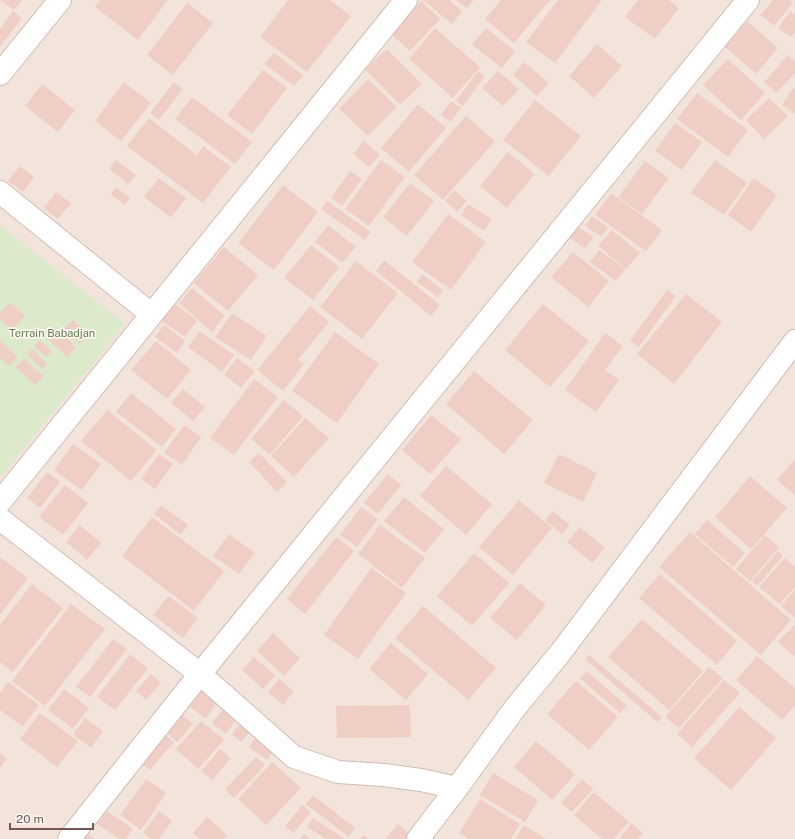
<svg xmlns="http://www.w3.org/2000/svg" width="795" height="839" viewBox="0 0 795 839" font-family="'Public Sans',sans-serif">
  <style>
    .residential { fill: #f3e4db }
    .green { fill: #dce9cb }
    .building { fill: #efcfc5 }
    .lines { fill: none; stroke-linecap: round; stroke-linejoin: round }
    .street-casing { stroke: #d0bcb4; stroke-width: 24 }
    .street { stroke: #fff; stroke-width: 22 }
    .labels { text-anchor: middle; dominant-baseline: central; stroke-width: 3.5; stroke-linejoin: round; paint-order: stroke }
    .park-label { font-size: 11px; fill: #607b48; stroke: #fef8f3 }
  </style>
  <rect width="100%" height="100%" fill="#fcf3ec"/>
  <path class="residential" d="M0 0H795V839H0Z"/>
  <path class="green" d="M0 225 125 324 0 478Z"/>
  <path class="building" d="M0 0H22L14 10Z
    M100 0H168L138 40 95 7Z
    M288 0H330L351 16 307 72 260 37Z
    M423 0H449L462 11 452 24Z
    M456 0H474L467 8Z
    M501 0H550L514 43 485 19Z
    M558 0H602L555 63 526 42Z
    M638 0H669L679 8 655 39 625 17Z
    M773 0H790L793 3 774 26 760 15Z
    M421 1 440 19 410 51 391 34Z
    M187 3 213 23 173 75 147 55Z
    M13 11 22 18 0 47V29Z
    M790 11 795 15V32L791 37 778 28Z
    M747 21 778 48 756 74 725 47Z
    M435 28 480 67 453 98 409 59Z
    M486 28 515 51 502 68 472 45Z
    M597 44 622 66 594 98 569 76Z
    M387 49 422 84 400 105 365 69Z
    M274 53 303 75 294 86 264 64Z
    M788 55 795 62V73L776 93 764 82Z
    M728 59 765 93 741 120 703 85Z
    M524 62 549 83 537 96 513 75Z
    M263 70 287 88 252 134 227 115Z
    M478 71 485 76 463 106 456 101Z
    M498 71 519 89 503 106 482 88Z
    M368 79 397 107 368 136 339 109Z
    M124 82 151 103 121 141 95 121Z
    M174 82 183 89 159 120 150 113Z
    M42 84 75 110 58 132 25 106Z
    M793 88 795 89V114L782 105Z
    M697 93 748 130 728 157 677 119Z
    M192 97 252 142 235 164 175 119Z
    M769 98 788 116 764 139 746 120Z
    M535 100 581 136 549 176 503 140Z
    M451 101 461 108 451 122 441 115Z
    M418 104 446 128 409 172 381 148Z
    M466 116 495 141 443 200 414 175Z
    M149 118 197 155 203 146 231 167 203 203 127 146Z
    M675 123 702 142 682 170 655 151Z
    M364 141 380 155 369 167 353 154Z
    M508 152 535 174 507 208 480 186Z
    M116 160 136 175 128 184 109 169Z
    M381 160 405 177 369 226 345 209Z
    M715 160 747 183 724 215 691 193Z
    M645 161 669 178 642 214 618 197Z
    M20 166 34 177 23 192 8 181Z
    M350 171 362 179 342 206 331 198Z
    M159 178 186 198 171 218 144 197Z
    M754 178 777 195 751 232 728 215Z
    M410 183 434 201 407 236 383 217Z
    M283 185 318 212 274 270 238 243Z
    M116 187 130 198 125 205 111 194Z
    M454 190 467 201 457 212 445 201Z
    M56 192 71 203 58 219 44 208Z
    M611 193 662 230 646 251 595 215Z
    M327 201 371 232 365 240 321 209Z
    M468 204 492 219 484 231 461 215Z
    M448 214 486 242 451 290 412 262Z
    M592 216 608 228 602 237 585 226Z
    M328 225 356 247 342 263 315 242Z
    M579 227 593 237 585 249 570 238Z
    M612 230 640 253 626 269 598 246Z
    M311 245 339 267 313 300 284 278Z
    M224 247 258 275 228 311 194 283Z
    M599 250 625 269 616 281 590 262Z
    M573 252 609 281 588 307 551 277Z
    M384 260 440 305 431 316 376 271Z
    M356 261 398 293 362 339 320 307Z
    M422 274 443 290 438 297 417 282Z
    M192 288 225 316 212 332 179 303Z
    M667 290 676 296 639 347 630 341Z
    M686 294 722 322 674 384 637 354Z
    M168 299 197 320 185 337 155 316Z
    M10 302 25 316 12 330 0 319V313Z
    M543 304 589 341 550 387 505 350Z
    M310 306 329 322 298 360 304 364 283 391 257 370Z
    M232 313 267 336 251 360 215 337Z
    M73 320 89 334 80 344 64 329Z
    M164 325 185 341 177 353 155 337Z
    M55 327 76 347 67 357 45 337Z
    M200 331 234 355 222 372 188 347Z
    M335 332 379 364 337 423 292 391Z
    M605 333 623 346 605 370 619 380 596 412 565 390Z
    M0 340 18 357 9 366 0 358Z
    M40 340 52 351 46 357 34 346Z
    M156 341 191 370 167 399 131 370Z
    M32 349 47 364 42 369 27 354Z
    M237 358 255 371 241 388 224 375Z
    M24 359 44 376 35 385 16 367Z
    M474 371 533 420 504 454 446 404Z
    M254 379 278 397 234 455 210 438Z
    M183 389 205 407 193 421 171 403Z
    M131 393 176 429 162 447 116 412Z
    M284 400 303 416 270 455 251 439Z
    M107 410 157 450 131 481 81 441Z
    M431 415 461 439 430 474 402 450Z
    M305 418 329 438 294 477 271 456Z
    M184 425 201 437 182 465 164 453Z
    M73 444 101 464 82 490 54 470Z
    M259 453 287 482 277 492 249 462Z
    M159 454 173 464 155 489 141 479Z
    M559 454 597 473 583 502 544 483Z
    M795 459V495L777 480Z
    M446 466 492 504 466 535 420 496Z
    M47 472 60 482 40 508 27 498Z
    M388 474 401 485 378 514 364 503Z
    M750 476 787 508 751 549 715 517Z
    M65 485 88 503 63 535 39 517Z
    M404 497 444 529 425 553 384 521Z
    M519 500 552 528 513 575 479 547Z
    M161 505 188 525 181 535 154 514Z
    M361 507 378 519 357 547 340 535Z
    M553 511 570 525 562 534 545 520Z
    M152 517 224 571 194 611 122 556Z
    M707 520 745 553 733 567 695 534Z
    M80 525 101 543 87 560 66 542Z
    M380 525 425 558 402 588 358 554Z
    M580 527 605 548 592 563 567 542Z
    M690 532 791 620 761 655 659 567Z
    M229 534 255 553 239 574 213 556Z
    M765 535 779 547 750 581 736 569Z
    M336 537 354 551 305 614 287 599Z
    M778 551 783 556 757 586 752 581Z
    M474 553 509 583 472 626 437 596Z
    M0 557 28 578 0 615Z
    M785 558 795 567V587L780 604 759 587Z
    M371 568 406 593 358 659 324 635Z
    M660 574 737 641 717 665 639 598Z
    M520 583 546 605 517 640 490 618Z
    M32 584 63 608 13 672 0 662V625Z
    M795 590V618L781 606Z
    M168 596 198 618 183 638 153 615Z
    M71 604 105 629 45 706 12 681Z
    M423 606 496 668 468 700 395 638Z
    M642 619 703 671 669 710 608 657Z
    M794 625 795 626V657L778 642Z
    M273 633 300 658 284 676 257 651Z
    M113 639 127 649 90 697 76 687Z
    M391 643 428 674 406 700 369 669Z
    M130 654 148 668 115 710 97 697Z
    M589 655 662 717 657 722 585 659Z
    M757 656 795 688V705L782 720 736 680Z
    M254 657 275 675 263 689 242 670Z
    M709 667 723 678 679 728 665 717Z
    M587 671 627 706 620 713 580 678Z
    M151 674 161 683 146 700 136 691Z
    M279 679 294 691 283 705 268 692Z
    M724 680 740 693 692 747 677 734Z
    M576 681 618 717 589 750 547 714Z
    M8 682 39 705 23 727 0 710V693Z
    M64 689 89 708 73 729 48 710Z
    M201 691 217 702 206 719 190 707Z
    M410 705 411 737 337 738 336 706Z
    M225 707 238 717 226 734 212 723Z
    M739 707 776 738 731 790 694 758Z
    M40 713 78 741 57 767 20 739Z
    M182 714 193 724 177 742 166 732Z
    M85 718 103 731 91 748 73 734Z
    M201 721 224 740 198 769 176 749Z
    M241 723 251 731 241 742 232 734Z
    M259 733 277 746 267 760 249 747Z
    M165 735 174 742 150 770 141 763Z
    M536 741 575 774 552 800 514 767Z
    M220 749 231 758 212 780 201 771Z
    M0 753 7 758 0 768Z
    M256 757 265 765 234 798 225 789Z
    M272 762 301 788 266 825 238 799Z
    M493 773 538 800 525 822 480 795Z
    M146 779 166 793 141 830 120 815Z
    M582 779 593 789 572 812 561 803Z
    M594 792 629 822 614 839H602L574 815Z
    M313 795 355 828 349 837 306 804Z
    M480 799 520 824 511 839H469L459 833Z
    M302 805 311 812 294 833 285 827Z
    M107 811 133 829 126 839H119L97 824Z
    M159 811 172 821 159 839H151L143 833Z
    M207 817 227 835 224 839H200L193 833Z
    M313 818 345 839H326L307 827Z
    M632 823 643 833 638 839H619Z
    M398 824 416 839H387L386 838Z
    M524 825 546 839H515Z
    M85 832 95 839H80Z
    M304 834 310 839H299Z
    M363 835 368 839H360Z"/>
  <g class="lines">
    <g class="street-casing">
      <path id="street" d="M0 74 60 0
        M0 192 151 314
        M0 502 406 0
        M0 519 200 674 294 757 338 772 384 775 421 780 457 788 515 708 561 652 795 341
        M69 839 200 674 748 0
        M418 839 457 788"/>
    </g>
    <use href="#street" class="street"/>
  </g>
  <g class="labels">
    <g class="park-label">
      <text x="52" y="333">Terrain Babadjan</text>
    </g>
  </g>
  <path d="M10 823v6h83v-6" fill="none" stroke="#765750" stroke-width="2"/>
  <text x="16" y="823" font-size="12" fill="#765750" stroke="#fef8f3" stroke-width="3" paint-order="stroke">20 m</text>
</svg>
